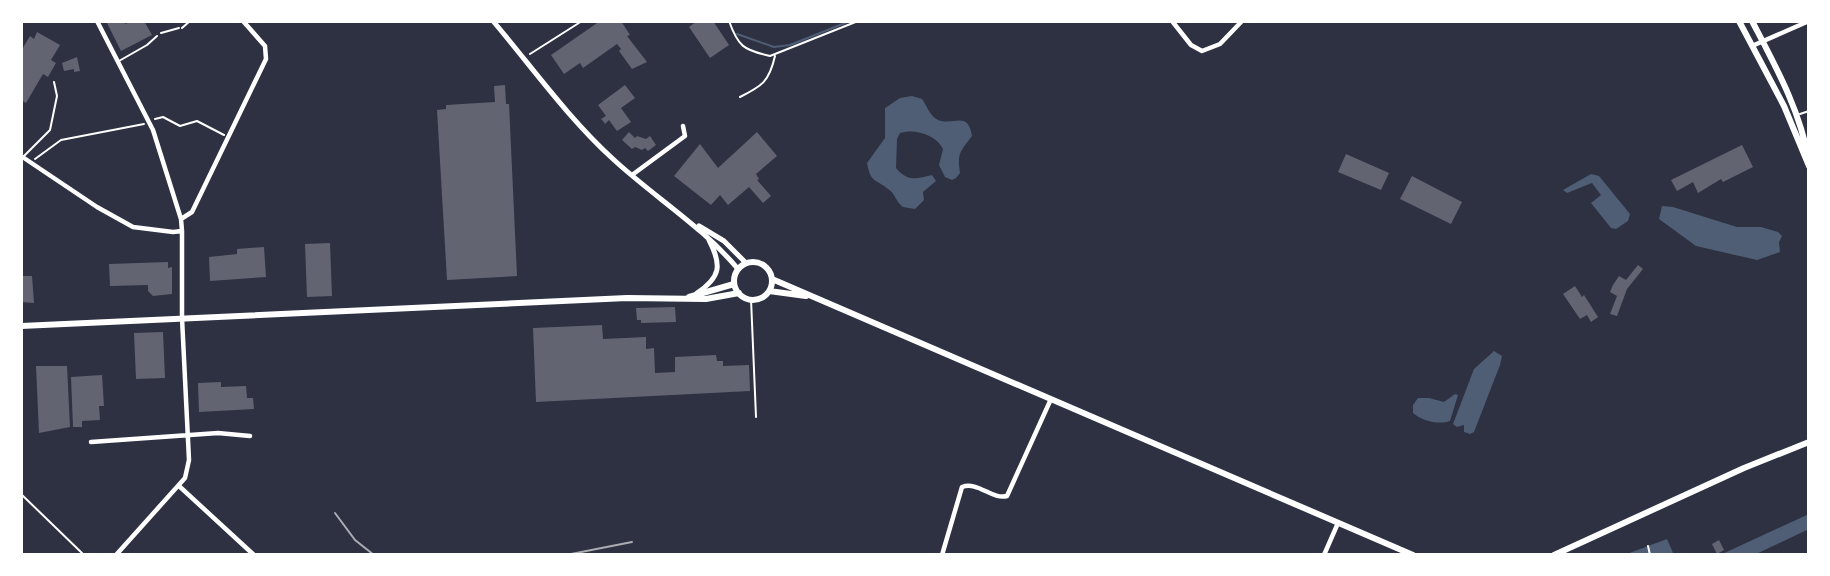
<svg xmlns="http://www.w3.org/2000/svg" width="1830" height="576" viewBox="0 0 1830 576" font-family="'Libre Baskerville',serif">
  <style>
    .water { fill: #4f5d75 }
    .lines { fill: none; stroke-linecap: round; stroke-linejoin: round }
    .stream { stroke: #4f5d75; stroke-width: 2 }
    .building { fill: #626471 }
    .path { stroke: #fff; stroke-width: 2 }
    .service { stroke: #fff; stroke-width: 2 }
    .minor { stroke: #fff; stroke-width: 4.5 }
    .tertiary { stroke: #fff; stroke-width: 5 }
    .secondary { stroke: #fff; stroke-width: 6 }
    .rail { stroke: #abadb3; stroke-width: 2 }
  </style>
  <rect width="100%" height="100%" fill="#2d3142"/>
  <path class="water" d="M912 96 922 99C927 106 931 119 941 121 956 124 968 112 972 136 960 152 957 153 960 173L956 178 952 180 945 177 939 165 943 149C937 135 914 128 900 133L897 139 896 168C908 182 916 179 932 175L936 181 923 192 924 200 915 209 903 207C896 202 895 193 888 189 874 178 871 183 867 163L885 138V108L900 98Z
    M1591 174 1599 176 1630 214 1628 221 1616 229 1611 228 1591 203 1601 195 1592 183 1567 193 1563 190Z
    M1662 206 1673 207 1737 227H1761L1778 232 1782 236 1779 242 1780 252 1757 260 1696 246 1659 219Z
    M1494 351 1502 356 1500 365 1474 432 1470 434 1464 432V425L1457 427 1453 424 1474 369Z
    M1455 394 1458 395 1450 421C1438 425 1422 421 1413 413V405L1418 398H1429L1444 402Z
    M1809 514V529L1754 555H1720Z
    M1667 539 1674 555H1624Z"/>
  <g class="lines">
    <path class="stream" d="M737 34 774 47 790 45 850 21"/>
  </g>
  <path class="building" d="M106 21H124L125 24 132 21H144L152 35 121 51Z
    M600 21H621L630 35 627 36 647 62 632 69 619 51 621 49 617 44 583 68 580 63 564 74 551 55Z
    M697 21H713L729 45 710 58 689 27Z
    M37 32 60 45 51 60 56 63 48 77 43 74 26 103 21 100V51L30 36 34 39Z
    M77 57 80 71 74 72V69L64 71 62 63Z
    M505 85 506 104H509L517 276 447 280 437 110 446 109V105L495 102 494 86Z
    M625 85 635 98 621 108 631 122 617 131 609 120 605 124 603 121 601 119 606 116 598 105Z
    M629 132 635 138 637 136 646 139 650 136 656 145 648 151 645 148 642 150 635 147 632 149 622 140Z
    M757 132 777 156 756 174 759 179 757 180 771 196 763 203 749 187 728 205 720 195 711 205 674 176 700 144 718 168Z
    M1742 145 1753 167 1723 182 1721 179 1698 193 1693 182 1677 191 1671 180Z
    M1346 154 1389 173 1381 190 1338 172Z
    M1412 176 1462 202 1451 224 1400 199Z
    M330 243 332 296 307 297 305 244Z
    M264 247 266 277 210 281 209 257 237 254V249Z
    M168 262V268L172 267V294L153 296 148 291V285L110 286 109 264Z
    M1638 265 1643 269 1627 289 1617 316 1610 314 1617 296 1610 292 1613 285 1619 276 1626 280Z
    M21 276H32L34 303 21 302Z
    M1575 286 1582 297 1584 295 1598 317 1591 322 1587 315 1580 319 1563 294Z
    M675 307 676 322 641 323V320H637L636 308Z
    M602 325 603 339 646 337V349L654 348 655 373 675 372V357L716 355 717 361H723V366L749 365 750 391 536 402 533 328Z
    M163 332 165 378 136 379 134 333Z
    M36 366H67L70 427 39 433Z
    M102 375 104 406H99L100 420 82 421V427H73L71 377Z
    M221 382V387L246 386 247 398H253L254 409 199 412 198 383Z
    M1719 540 1724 550 1717 554 1712 544Z"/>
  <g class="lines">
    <path class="path" d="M729 21C738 46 743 50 770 56L858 21
      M161 33 179 28
      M530 54 582 21
      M740 97C762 86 769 82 775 56
      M155 119 163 117 180 126 197 121 224 135
      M35 159 61 140 144 124
      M1648 546 1650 555"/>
    <path class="service" d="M182 28 190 21
      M119 61 147 45 157 36
      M1800 114 1809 111
      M24 156 50 130 57 96 54 82
      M751 299 756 417
      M21 494 84 555"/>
    <path class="minor" d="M97 21 153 130 181 219 182 231V318L189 460 185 478 116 555
      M1172 21 1191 45 1202 51 1220 44 1242 21
      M1752 46 1809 21
      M21 156 97 207 133 227 173 232 182 231
      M632 175 685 136 683 126
      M181 219 192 212 266 59 265 46 243 21
      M91 442 218 433 250 436
      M179 486 254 555
      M942 555 962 487C978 481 992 500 1007 496L1051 399
      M1324 555 1338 523"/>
    <path class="tertiary" d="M493 21C532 67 568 118 613 159 654 197 702 226 738 269
      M699 226 724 241 746 263
      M697 293C721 277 722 265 709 240"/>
    <path class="secondary" d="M1739 21 1784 106 1809 166
      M1752 21C1776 67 1800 110 1809 161
      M734 281a19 19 0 1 1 38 0a19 19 0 1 1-38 0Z
      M772 279 1413 555
      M769 291 806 296
      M689 297 734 284
      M21 326 627 298 706 299 739 293
      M1554 555 1744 468 1809 442"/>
    <path class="rail" d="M335 513 355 540 374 555
      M566 555 632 542"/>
  </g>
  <rect width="1830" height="576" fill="none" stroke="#ffffff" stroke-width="46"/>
</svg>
